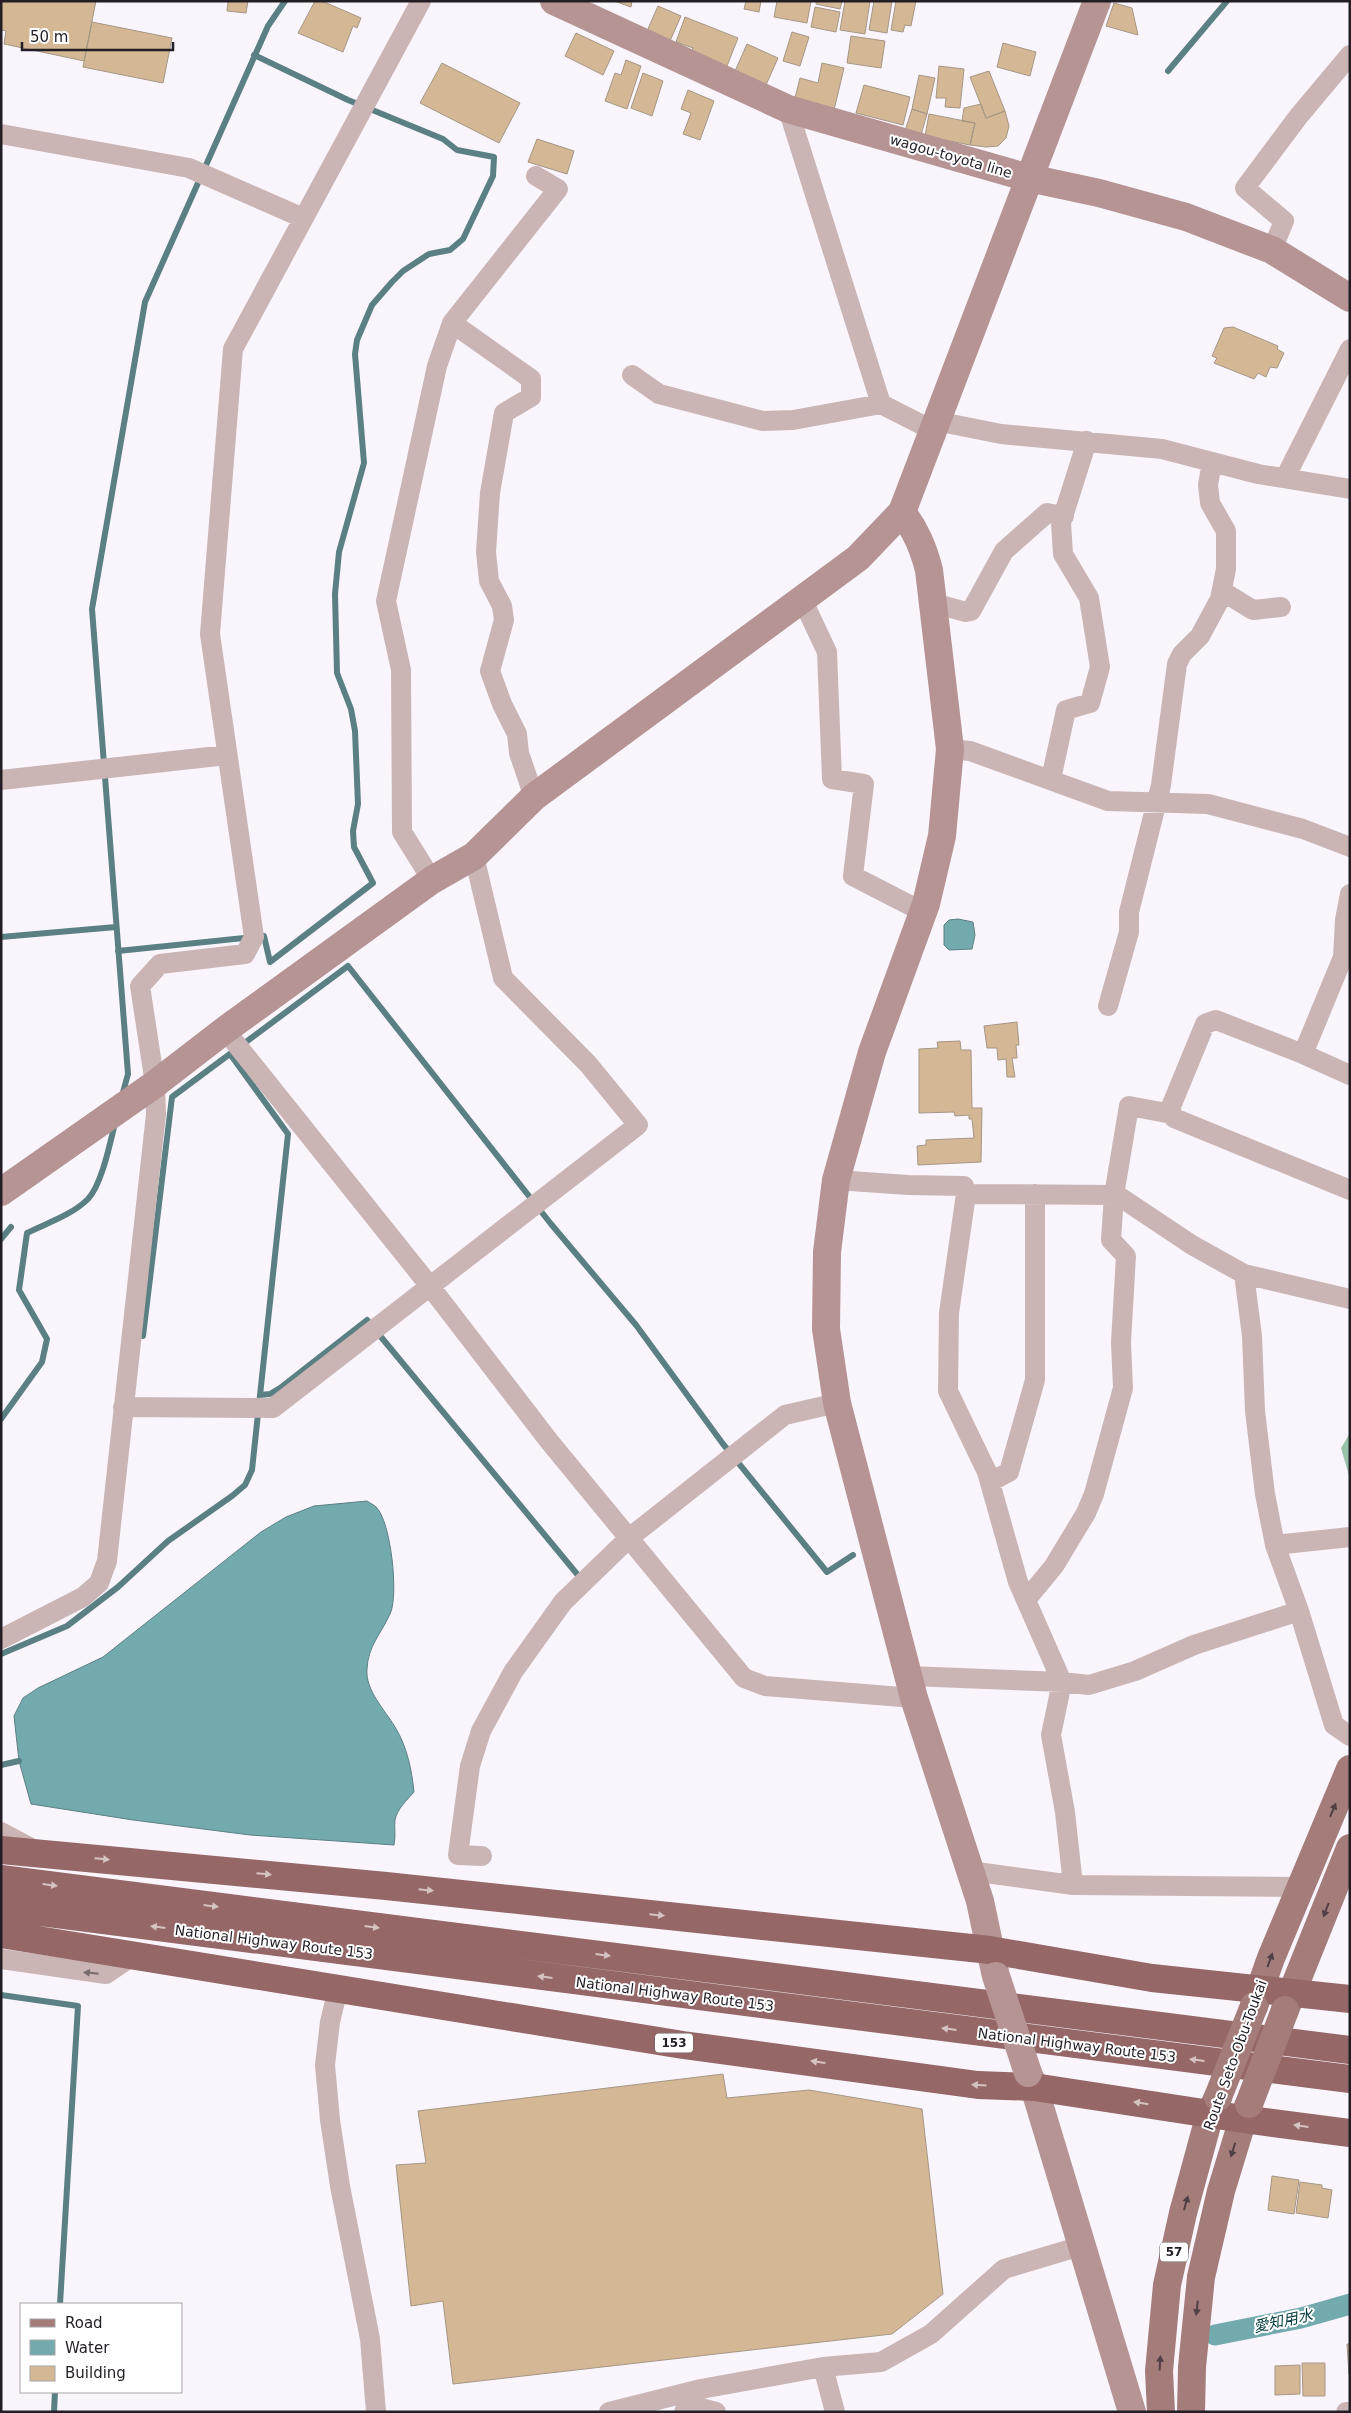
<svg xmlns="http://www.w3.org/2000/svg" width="1351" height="2413" viewBox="0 0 1351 2413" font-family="'DejaVu Sans','Noto Sans JP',sans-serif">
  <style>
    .forest { fill: #99c3a9 }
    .water { fill: #73aaad; stroke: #5b8084 }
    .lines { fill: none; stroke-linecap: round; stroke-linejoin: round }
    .stream { stroke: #5b8084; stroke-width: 6 }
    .canal { stroke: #73aaad; stroke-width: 21 }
    .building { fill: #d4b895; stroke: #a59685 }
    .street { stroke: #cbb5b4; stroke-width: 20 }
    .secondary { stroke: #b59493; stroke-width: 28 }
    .primary { stroke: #a47d7b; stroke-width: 28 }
    .highway { stroke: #956867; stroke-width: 28 }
    .secondary-bridge { stroke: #b59493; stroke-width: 28 }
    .primary-bridge { stroke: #a47d7b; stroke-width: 28 }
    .oneway { fill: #503f44 }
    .oneway2 { fill: #d5c3c2 }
    .oneway3 { fill: #776a6d }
    .labels { text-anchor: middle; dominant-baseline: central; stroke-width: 4; stroke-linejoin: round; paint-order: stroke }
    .shield { fill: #fff; stroke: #656267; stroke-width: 1 }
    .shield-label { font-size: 12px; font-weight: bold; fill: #231e26 }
    .street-label { font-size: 14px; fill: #231e26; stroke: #fff }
    .water-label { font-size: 15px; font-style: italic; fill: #01393c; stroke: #fff }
  </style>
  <rect width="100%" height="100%" fill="#faf5fd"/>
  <path class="forest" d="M1350 1433V1479L1341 1448Z"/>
  <path class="water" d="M958 919 973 922 975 935 972 949 949 950 944 945V925L949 920Z
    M367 1501C370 1503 374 1505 376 1507 391 1521 399 1596 390 1614 381 1634 368 1646 367 1669 365 1690 385 1710 395 1727 407 1746 412 1771 414 1792 407 1800 397 1809 395 1820 394 1827 396 1835 394 1845L250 1835 133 1820 31 1804 19 1761 14 1716 23 1698 38 1688 103 1657 261 1532 286 1517 314 1506Z"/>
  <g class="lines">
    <path class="stream" d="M1168 71 1227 1
      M1 937 116 927
      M118 951 264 936 270 962 373 883 354 847 353 831 358 804 355 731 351 709 337 673 335 594 339 552 364 463 355 354 357 340 372 305 392 282 403 271 429 254 450 250 463 239 493 176 494 157 457 150 443 139 348 100 254 55
      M122 1096 128 1074 92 609 145 302 268 26 285 1
      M1 1239 11 1227
      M143 1336 172 1097 348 966 551 1224 636 1325 723 1444 827 1572 853 1555
      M260 1395 270 1394 280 1388 367 1320 577 1574
      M1 1419 42 1362 47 1339 19 1290 27 1233C47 1223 72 1215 88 1199 102 1184 110 1143 115 1123
      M1 1654 67 1626 118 1587 168 1541 232 1496 245 1485 252 1470 288 1134 230 1054
      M1 1765 19 1761
      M1 1995 78 2006 60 2304
      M54 2412 55 2392"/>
    <path class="canal" d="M1215 2335 1301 2318 1350 2304"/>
  </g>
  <path class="building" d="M1 1H96L84 61 4 44 6 31 1 30Z
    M228 1H248L246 13 227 11Z
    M315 1H322L361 18 357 28 353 26 343 52 298 33Z
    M614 1H632L631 7Z
    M746 1H761L759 12 744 9Z
    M777 1H811L807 23 774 17Z
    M816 1H842L840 9 816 4Z
    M845 1H870L865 34 840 30Z
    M874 1H892L887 33 869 30Z
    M896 1H916L911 26 905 25 903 32 891 30Z
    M1114 3 1132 8 1138 35 1106 26Z
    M658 6 681 16 670 41 647 31Z
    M815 7 840 12 836 32 811 27Z
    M685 17 738 38 727 66 691 52 693 48 676 42Z
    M92 22 172 38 163 83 83 67Z
    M792 32 809 37 800 66 783 61Z
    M576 33 614 51 603 75 565 56Z
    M851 36 885 41 881 68 847 63Z
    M1003 43 1036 52 1030 76 997 67Z
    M747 44 778 58 766 85 735 71Z
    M626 60 641 66 627 109 605 101 615 73 621 75Z
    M442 63 520 103 499 143 420 103Z
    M822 63 844 68 834 110 794 102 800 78 818 83Z
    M939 66 964 69 960 108 945 107 946 98H936Z
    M989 71 1005 111 986 118 970 77Z
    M643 73 663 81 652 116 631 108Z
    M919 75 935 78 927 114 912 109Z
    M864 85 910 97 903 125 856 113Z
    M688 90 714 101 700 140 683 134 691 113 681 109Z
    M981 104 986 118 1005 111 1009 126 1006 138 998 146 986 147 970 145 975 123 962 121 964 108Z
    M912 109 927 114 921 135 905 131Z
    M929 114 975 123 970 145 925 136Z
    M537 139 574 151 567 174 528 162Z
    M1233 327 1278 346 1277 349 1284 353 1277 368 1270 367 1266 377 1258 373 1254 379 1214 363 1217 358 1212 356 1224 328Z
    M1017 1022 1019 1045H1016L1017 1058H1012L1015 1077H1007L1006 1059 998 1060 997 1048H987L984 1026Z
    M960 1041 961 1050H971L972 1108H982L981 1162 918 1165 917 1146 926 1145V1140L974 1138 972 1119H969V1115L955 1116 954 1112 919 1113V1049L938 1048 937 1042Z
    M723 2074 727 2098 809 2090 922 2109 943 2294 892 2334 453 2384 443 2301 411 2306 396 2165 426 2163 418 2111Z
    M1272 2176 1299 2180 1294 2214 1268 2210Z
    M1300 2182 1322 2185V2188L1332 2190 1328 2218 1296 2213Z
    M1347 2344H1350V2375H1349Z
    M1302 2363H1325V2396H1303Z
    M1300 2365V2394L1275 2395V2366Z"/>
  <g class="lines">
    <path class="street" d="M788 109 881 404
      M1 134 189 168 303 218
      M1272 250 1284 221 1245 188 1298 117 1350 55
      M452 323 558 189 536 176
      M632 375 659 394 763 421 793 420 881 404 932 430
      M936 421 1001 434 1162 449 1258 474 1350 489
      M1285 478 1350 349
      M1222 591 1253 610 1281 607
      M802 599 827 652 832 779 864 784 853 876 923 912
      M933 603 966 612 971 611 1004 551 1047 513 1064 516
      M950 749 970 751 1108 801 1208 804 1303 829 1350 847
      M1051 779 1066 710 1090 703 1100 667 1089 598 1063 554 1061 523 1087 441
      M1 780 227 755
      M432 880 402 832 401 670 386 601 437 366 452 323 531 379V397L504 413 490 493 486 552 489 581 502 606 504 620 490 671 502 704 517 734 519 753 534 797
      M1108 1006 1129 932V912L1161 785 1177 664 1182 654 1200 636 1220 599 1226 569V531L1210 503 1208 485 1212 462
      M225 1030 429 1285 549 1441 744 1678 765 1686 914 1698
      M1303 1054 1343 957 1345 920 1350 894
      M1350 1075 1303 1054 1216 1020 1205 1024 1170 1109 1174 1118 1350 1190
      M836 1180 908 1185 964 1186 966 1194 1117 1195 1192 1245 1244 1274 1252 1336 1255 1411 1265 1494 1275 1545 1299 1611 1334 1725 1350 1736
      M1244 1274 1350 1299
      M123 1407 273 1408 638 1125 588 1064 503 978 474 856
      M990 1482 1009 1472 1035 1380V1194
      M1275 1545 1350 1537
      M1026 1600 1054 1566 1086 1513 1094 1494 1123 1388 1121 1342 1126 1256 1111 1240 1114 1195 1129 1106 1172 1114
      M1299 1611 1194 1645 1135 1671 1089 1685 1062 1682 1051 1735 1065 1812 1073 1885 1301 1887
      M1 1639 83 1597 99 1583 107 1561 156 1114 155 1084 140 986 160 964 245 954 254 937 210 634 233 349 421 1
      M909 1676 1062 1682 1018 1582 987 1472 948 1391 949 1313 966 1194
      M1 1832 35 1850
      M482 1856 458 1855 470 1766 481 1731 513 1672 563 1602 629 1538 785 1415 837 1403
      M970 1871 1073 1885
      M1 1959 106 1974 134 1955
      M338 1989 330 2022 325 2065 330 2120 340 2186 370 2339 376 2412
      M823 2367 835 2412
      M609 2412 701 2389 823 2367 881 2362 931 2334 1004 2269 1081 2246
      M684 2412 701 2408 716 2412
      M1346 2412H1350"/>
    <path class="secondary" d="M554 1 788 109 1029 178 1099 193 1186 217 1272 250 1350 298
      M902 512C916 531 923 547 929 570L950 749 942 836 926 904 872 1052 836 1180 827 1252 826 1329 837 1403 914 1698 980 1901 995 1972
      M1 1192 155 1084 225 1030 432 880 474 856 534 797 858 558 902 512 1097 1
      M1028 2073 1034 2087 1132 2412"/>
    <path class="primary" d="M1254 2006 1271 1958 1350 1769
      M1285 2010 1350 1848
      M1161 2412 1159 2371 1167 2285 1183 2213 1210 2114 1218 2097
      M1191 2412 1192 2367 1201 2277 1221 2191 1243 2119 1249 2104"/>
    <path class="highway" d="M1 1850 386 1886 990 1950 1152 1978 1350 1999
      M1 1879 1350 2050
      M1 1907 1350 2079
      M1 1934 683 2045 978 2085 1034 2087 1243 2119 1350 2133"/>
    <path class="secondary-bridge" d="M996 1976 1028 2073"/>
    <path class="primary-bridge" d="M1218 2097 1254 2006
      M1249 2104 1285 2010"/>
  </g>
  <defs><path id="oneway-solid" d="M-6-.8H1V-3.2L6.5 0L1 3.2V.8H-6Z" transform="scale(1.25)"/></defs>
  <g class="oneway">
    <use href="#oneway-solid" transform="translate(1333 1810) rotate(-67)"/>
    <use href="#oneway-solid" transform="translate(1326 1910) rotate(111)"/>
    <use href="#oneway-solid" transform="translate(1270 1960) rotate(-70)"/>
    <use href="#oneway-solid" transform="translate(1233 2150) rotate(107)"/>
    <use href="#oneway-solid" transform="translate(1186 2203) rotate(-74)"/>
    <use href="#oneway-solid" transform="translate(1197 2308) rotate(96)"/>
    <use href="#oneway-solid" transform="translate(1160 2363) rotate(-87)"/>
  </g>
  <g class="oneway2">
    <use href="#oneway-solid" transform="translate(102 1859) rotate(5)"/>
    <use href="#oneway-solid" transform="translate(264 1874) rotate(5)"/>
    <use href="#oneway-solid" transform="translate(50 1885) rotate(7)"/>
    <use href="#oneway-solid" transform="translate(426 1890) rotate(6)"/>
    <use href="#oneway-solid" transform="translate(211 1906) rotate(7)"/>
    <use href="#oneway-solid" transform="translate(657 1915) rotate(6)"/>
    <use href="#oneway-solid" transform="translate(158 1927) rotate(-173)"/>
    <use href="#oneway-solid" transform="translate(372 1927) rotate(7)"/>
    <use href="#oneway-solid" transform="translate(603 1955) rotate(7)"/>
    <use href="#oneway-solid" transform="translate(545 1977) rotate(-173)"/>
    <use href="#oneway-solid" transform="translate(949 2029) rotate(-173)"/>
    <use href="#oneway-solid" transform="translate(1197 2060) rotate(-173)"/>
    <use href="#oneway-solid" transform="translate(818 2062) rotate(-172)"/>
    <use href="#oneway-solid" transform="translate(979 2085) rotate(-176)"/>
    <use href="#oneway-solid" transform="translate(1141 2103) rotate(-171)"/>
    <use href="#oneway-solid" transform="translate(1301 2126) rotate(-172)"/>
  </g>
  <use class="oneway3" href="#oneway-solid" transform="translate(91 1973) rotate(-174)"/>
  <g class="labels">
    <g class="shield">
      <rect x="655" y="2033.5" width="38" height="19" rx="4"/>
      <rect x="1160" y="2242.5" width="28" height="19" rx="4"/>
    </g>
    <g class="shield-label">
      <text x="674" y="2043">153</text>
      <text x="1174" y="2252">57</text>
    </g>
    <g class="street-label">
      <text transform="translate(951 156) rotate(16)">wagou-toyota line</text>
      <text transform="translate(274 1942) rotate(7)">National Highway Route 153</text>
      <text transform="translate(675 1994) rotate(7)">National Highway Route 153</text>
      <text transform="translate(1077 2045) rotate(7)">National Highway Route 153</text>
      <text transform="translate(1235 2055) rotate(-70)">Route Seto-Obu-Toukai</text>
    </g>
    <g class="water-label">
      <text transform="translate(1283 2321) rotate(-12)">愛知用水</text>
    </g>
  </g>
  <rect width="1351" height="2413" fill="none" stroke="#231e26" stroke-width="5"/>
  <rect x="20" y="2303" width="162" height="90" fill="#ffffff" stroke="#a7a5a8"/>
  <rect x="30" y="2319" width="25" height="8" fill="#a47d7b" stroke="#a7a5a8"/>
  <text x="65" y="2328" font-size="15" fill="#231e26">Road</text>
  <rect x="30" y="2340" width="25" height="15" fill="#73aaad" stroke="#a7a5a8"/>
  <text x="65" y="2353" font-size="15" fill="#231e26">Water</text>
  <rect x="30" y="2366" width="25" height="15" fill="#d4b895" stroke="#a7a5a8"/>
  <text x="65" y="2378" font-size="15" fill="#231e26">Building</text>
  <path d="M22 42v8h151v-8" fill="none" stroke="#231e26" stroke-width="2.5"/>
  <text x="30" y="42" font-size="15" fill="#231e26" stroke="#ffffff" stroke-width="4" paint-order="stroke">50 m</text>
</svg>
